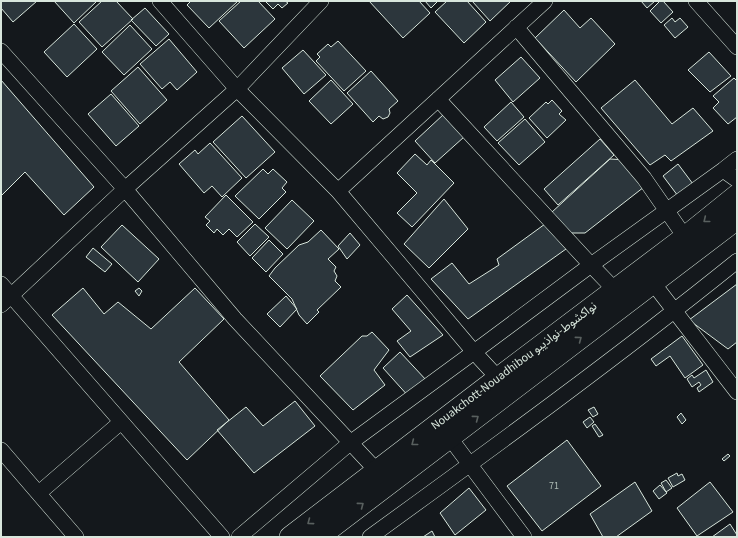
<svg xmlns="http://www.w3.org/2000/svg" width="738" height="538" viewBox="0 0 738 538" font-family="'Source Sans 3','Noto Sans Arabic',sans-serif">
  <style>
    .building { fill: #2c363c; stroke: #d8e6dc }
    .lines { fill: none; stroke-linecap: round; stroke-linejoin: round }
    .minor-casing { stroke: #d8e6dc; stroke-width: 16 }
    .highway-casing { stroke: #d8e6dc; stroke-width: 22 }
    .minor { stroke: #14181c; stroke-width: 15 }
    .highway { stroke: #14181c; stroke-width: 21 }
    .oneway { stroke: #59605f }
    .labels { text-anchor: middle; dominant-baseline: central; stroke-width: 3; stroke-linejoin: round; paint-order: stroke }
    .number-label { font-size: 10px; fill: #adbab4 }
    .street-label { font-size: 12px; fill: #d8e6dc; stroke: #14181c }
  </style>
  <rect width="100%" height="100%" fill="#14181c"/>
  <path class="building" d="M1 1H37L13 22 1 8Z
    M54 1H97L74 23Z
    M102 1H116L133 19 102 47 79 22Z
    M191 1H238L209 28 187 5Z
    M241 1H258L275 19 244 48 219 21Z
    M265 1H285L288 3 282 8 278 4 273 9Z
    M369 1H419L430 13 403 38Z
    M425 1H438L431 8Z
    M447 1H467L486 22 464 43 435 12Z
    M472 1H511L490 21Z
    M641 1H655L647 8Z
    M660 1H663L673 12 661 23 650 11Z
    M145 8 169 34 156 46 131 20Z
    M564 10 580 28 591 18 615 44 576 82 535 38Z
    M672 18 675 22 680 18 688 27 675 38 664 25Z
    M74 24 97 49 67 77 44 52Z
    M130 25 152 49 124 75 102 52Z
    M169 39 197 72 177 90 170 82 162 89 140 64Z
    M338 41 366 71 344 91 316 61 320 57 317 54 328 44 331 47Z
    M303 50 326 75 304 94 282 68Z
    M709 52 731 76 710 92 688 70Z
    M521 57 540 78 513 102 495 80Z
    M138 67 167 100 140 124 111 91Z
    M371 71 398 101 389 109 390 113 388 117 383 119 379 116 373 122 347 93Z
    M734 78 737 81V117L728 124 713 108 719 102 713 96Z
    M1 80 94 187 64 215 25 172 1 196Z
    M331 80 353 104 331 124 309 101Z
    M635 80 672 124 693 108 713 131 671 161 665 155 650 165 601 108Z
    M111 94 139 126 116 146 88 114Z
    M552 100 562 111 559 114 566 120 547 138 529 118 546 102 548 104Z
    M511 102 524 117 497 141 484 127Z
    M444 114 464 137 435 163 415 141Z
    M242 116 275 152 246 178 213 142Z
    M525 119 545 142 519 165 498 143Z
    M600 139 614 155 558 205 544 189Z
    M210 143 242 178 222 197 212 186 204 193 179 164 195 150 198 154Z
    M415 154 427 165 431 160 454 183 412 227 397 213 417 193 397 173Z
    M610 159 627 160 644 187 585 233H569L552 212Z
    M678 164 693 184 678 196 663 176Z
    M263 169 268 174 273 169 287 182 282 188 286 192 259 219 235 196Z
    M226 195 253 222 237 237 229 229 223 235 217 229 214 233 206 225 210 221 205 217Z
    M444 199 468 229 429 268 404 244Z
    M292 200 314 221 287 249 265 228Z
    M255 224 269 237 250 256 237 242Z
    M545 224 566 249 468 319 431 279 452 263 469 284 499 265 497 259Z
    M122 225 159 259 138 282 101 247Z
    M321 230 339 249 328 259 336 267 334 271 337 276 335 281 341 287 317 310 319 312 307 324 299 315 292 299 269 276 275 268 299 245 308 242Z
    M350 233 360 245 347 259 338 246Z
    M269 240 283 254 266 272 252 258Z
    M93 248 112 264 105 272 86 257Z
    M737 284V342L728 349 689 320Z
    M83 288 104 314 118 302 151 329 195 288 224 319 179 362 229 420 187 460 52 315Z
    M139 288 142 291 139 296 135 291Z
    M407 295 443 335 410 357 397 341 411 331 392 309Z
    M286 296 297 309 280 327 267 314Z
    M372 332 389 350 374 370 385 385 353 410 320 376 362 336H367Z
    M682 336 703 365 685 378 670 356 656 366 651 359Z
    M400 352 427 381 410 398 383 368Z
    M706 370 713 382 699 392 697 388 701 385 699 382 692 387 687 379 692 375 694 378Z
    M295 401 315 426 254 473 217 430 246 407 263 426Z
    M594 407 598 414 593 417 588 410Z
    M681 413 686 420 682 424 677 417Z
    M590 417 594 422 587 428 583 422Z
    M595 424 603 435 599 437 592 426Z
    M567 440 601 486 542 531 507 486Z
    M728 454 730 456 724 461 722 459Z
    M677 473 678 476 682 474 685 480 673 487 668 478Z
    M666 480 672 488 666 492 661 483Z
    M635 482 652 511 616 537H603L590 514Z
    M710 482 733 512 697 536 677 508Z
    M660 485 667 493 659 499 653 491Z
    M469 488 486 510 455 535 440 513Z
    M730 524 737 535V537H712Z
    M432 531 435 537H423Z"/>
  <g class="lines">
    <g class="minor-casing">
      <path id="minor" d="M160 1 237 89 338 191 474 352 498 378
        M696 1 737 47
        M516 27 644 178 685 237 691 245
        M1 51 125 189 235 319 377 471
        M438 99 591 265 615 290
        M723 170 737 180
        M338 191 545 1
        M653 283 737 392
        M1 284 222 537
        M1 305 125 189 237 89 321 1
        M450 438 524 537
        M1 450 76 537
        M39 493 121 422
        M239 537 350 443 474 352 591 265 723 170 737 159
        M370 537C494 447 618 357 737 261"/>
    </g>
    <g class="highway-casing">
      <path id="highway" d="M290 537 498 378 685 237 737 195
        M319 537 737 219"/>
    </g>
    <use href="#minor" class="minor"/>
    <use href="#highway" class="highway"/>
  </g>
  <defs><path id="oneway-chevron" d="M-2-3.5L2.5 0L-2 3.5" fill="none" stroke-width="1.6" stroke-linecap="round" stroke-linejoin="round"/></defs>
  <g class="oneway">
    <use href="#oneway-chevron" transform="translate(706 220) rotate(141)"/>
    <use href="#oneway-chevron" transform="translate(579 339) rotate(-37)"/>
    <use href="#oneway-chevron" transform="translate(476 418) rotate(-37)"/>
    <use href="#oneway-chevron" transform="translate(414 443) rotate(142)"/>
    <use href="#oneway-chevron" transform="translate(361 505) rotate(-37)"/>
    <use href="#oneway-chevron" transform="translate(310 522) rotate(143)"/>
  </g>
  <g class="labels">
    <g class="number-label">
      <text x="554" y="486">71</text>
    </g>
    <g class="street-label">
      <text transform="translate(514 366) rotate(-37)">Nouakchott-Nouadhibou نواكشوط-نواذيبو</text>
    </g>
  </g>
  <rect width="738" height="538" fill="none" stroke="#d8e6dc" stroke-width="4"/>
</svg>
